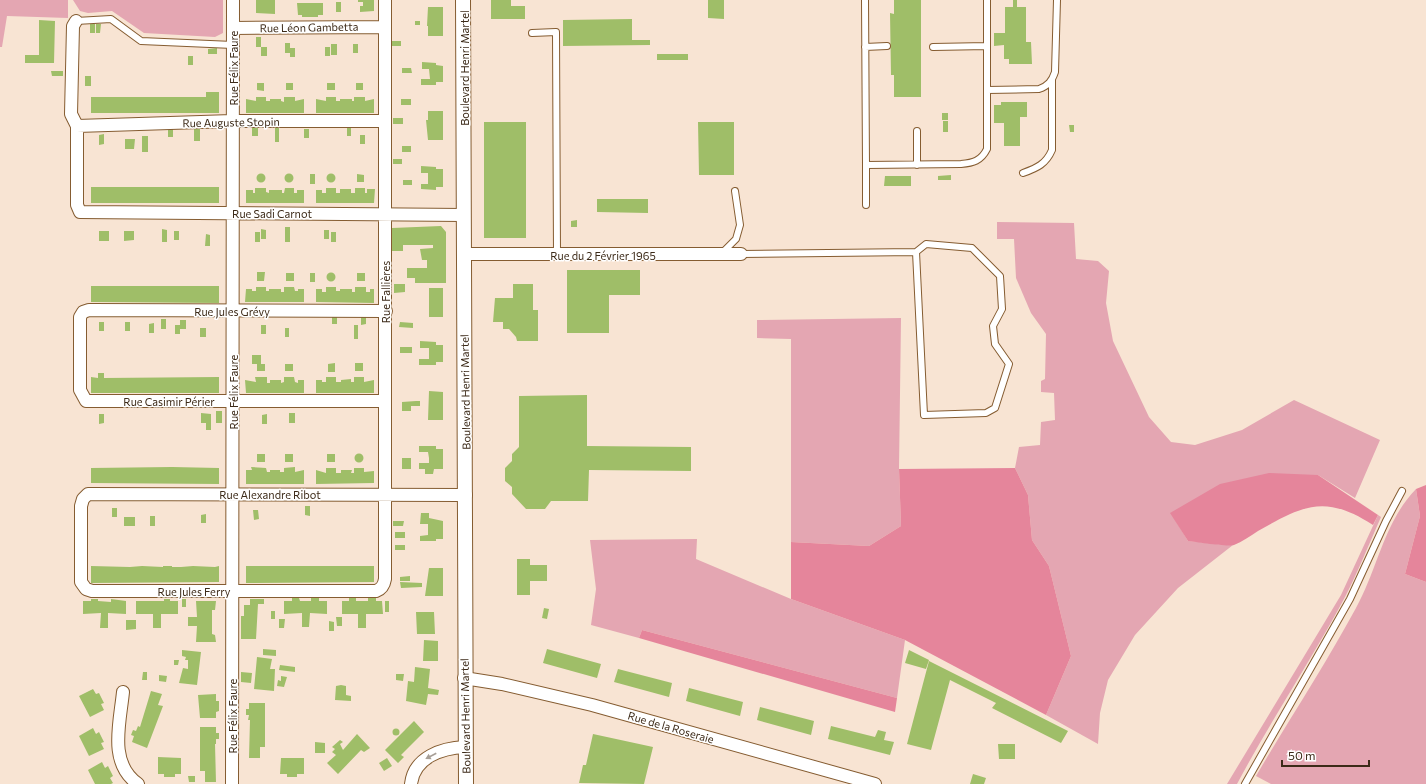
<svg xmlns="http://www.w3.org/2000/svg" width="1426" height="784" viewBox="0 0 1426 784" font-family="Commissioner,sans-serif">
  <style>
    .green { fill: #e4a6b2 }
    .forest { fill: #e5859b }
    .building { fill: #9fbe68 }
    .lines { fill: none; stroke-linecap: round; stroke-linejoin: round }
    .service-casing { stroke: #855c31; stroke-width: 8 }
    .minor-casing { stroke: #855c31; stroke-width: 14 }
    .tertiary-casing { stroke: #855c31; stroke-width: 16 }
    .service { stroke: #fff; stroke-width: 6 }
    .minor { stroke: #fff; stroke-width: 12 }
    .tertiary { stroke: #fff; stroke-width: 14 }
    .oneway { fill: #a79f97 }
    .labels { text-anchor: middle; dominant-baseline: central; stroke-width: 3; stroke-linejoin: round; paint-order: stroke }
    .street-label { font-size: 11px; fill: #3c2a18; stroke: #fff }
  </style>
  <rect width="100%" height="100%" fill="#f8e4d3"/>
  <path class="green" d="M0 0H68V18L7 16 2 47H0Z
    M73 0H223V33L215 37 144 33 112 11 88 13 80 11Z
    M997 222 1074 223 1076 259 1098 261 1109 271 1106 303 1113 341 1149 417 1171 442 1195 445 1242 430 1294 400 1380 440 1355 498 1318 475 1171 513 1188 541 1233 545 1178 588 1135 635 1108 680 1100 713 1098 744 1046 715 1071 656 1049 566 1032 540 1028 495 1015 468 1019 447 1040 445 1041 422 1055 420 1054 393 1041 392V381L1045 379 1046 334 1031 313 1016 278 1014 239H997Z
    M901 318 899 469 901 526 869 546 791 542V339L757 338V320Z
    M1416 489 1420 516 1405 574 1426 582V784H1271L1256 776C1289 720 1325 665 1356 608 1378 568 1384 522 1416 489Z
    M1378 515 1381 517C1369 544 1358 572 1345 597 1311 661 1271 720 1237 784H1227L1341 595Z
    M697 539 696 559 791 599 905 640 897 698 642 630 639 638 591 625 596 589 590 540Z"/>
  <path class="forest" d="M1015 468 1028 495 1032 540 1049 566 1071 656 1046 715 905 640 791 599V542L869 546 901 526 899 469Z
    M1269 473 1318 475 1378 515 1373 525C1325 494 1304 505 1258 531 1250 536 1242 542 1234 545 1227 547 1197 542 1188 541L1170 513 1220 484Z
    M1426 485V582L1405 574 1420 516 1416 489Z
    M642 630 897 698 895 712 639 638Z"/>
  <path class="building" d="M256 0H275V14L256 13Z
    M358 0H374V11L360 12V6H363V2H358Z
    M491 0H511V6H525V19H491Z
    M708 0H724V19L708 18Z
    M894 0H921V97H894V75H891L890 13 894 14Z
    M1013 0H1017V7H1026V42H1031L1032 64H1009V59H1004V45L994 46V33H1005V7H1013Z
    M336 2H341V12H336Z
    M297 3H323V15H318V17H302V15H298Z
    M428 7H443V36H428V26H427Z
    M632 19V40H650V45L563 46V20Z
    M39 20 55 21 54 63H25V55H39Z
    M415 21H420V25H415Z
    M90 24H95V33H90Z
    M96 24H101L100 33H96Z
    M256 37H261V47H267V56H261V47H256Z
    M391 41H401V46H391Z
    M285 43H290V48H295V57H290V53H285Z
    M331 44H337V55H331Z
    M353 44H358V53H353Z
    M325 47H330V56H325Z
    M217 48V54H208V49Z
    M657 54H688V60H657Z
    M188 56H193V65H188Z
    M422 62 436 63V65L443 66V82H436V85H421V79H430L429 69H422Z
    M402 68H411L412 73H402Z
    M51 71H63V76H52Z
    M85 76H91V86H85Z
    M257 83H264V91L257 90Z
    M286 83H293V90H286Z
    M327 83H335V90H327Z
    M356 83H363V90H356Z
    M206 92H219V113H91V97H206Z
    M256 97H266V101H270V99H281V101L284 102V97H295V101L304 99V113H246V99L256 101Z
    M326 97H336V101H340V99H352V101H354V97H365V101L374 99V113H316V99L326 101Z
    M401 99H411V105H401Z
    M1001 102H1027V117H1020V146H1004V123H994V105H1001Z
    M428 111H443V140H428L426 120H428Z
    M942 113H948V120H942Z
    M393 118H403V124H393Z
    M943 121H948V132H943Z
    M484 122H526V238H484Z
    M698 122H734V175H699Z
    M252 125H258V136H252Z
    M1069 125H1074V132H1070Z
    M168 127H173V137H168Z
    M194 127H200V141H194Z
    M275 127H279V142H275Z
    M347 127H351V136H347Z
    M304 129H309V138H304Z
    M104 134V144L99 145V135Z
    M360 135H365V144H360Z
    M142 136H148V152H142Z
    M125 139H135L134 149H125Z
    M402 146H411V152H402Z
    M393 159H402V164H393Z
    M421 166 436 167V169H443V187H436V190L421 189V184H428V173H421Z
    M256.5 178a4.5 4.5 0 1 1 9 0a4.5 4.5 0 1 1-9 0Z
    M326.5 178a4.5 4.5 0 1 1 9 0a4.5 4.5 0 1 1-9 0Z
    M284.5 178a4.5 4.5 0 1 1 9 0a4.5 4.5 0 1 1-9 0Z
    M310 174H315V184H310Z
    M357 174 364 175V182H357Z
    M951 175V180H938V176Z
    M885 176H911V186H884Z
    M403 180H412V185H403Z
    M91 187H219V203H91Z
    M255 188H266V192L269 193V190H282V193H284L285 188H294V193H297V190H304V203H246V190H253V193H255Z
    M326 188H336V193H340V189H351V193H355V188H365V193H367V189H375L374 203H316V190H322V193H326Z
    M597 199H648V213L597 212Z
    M577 220V227H571V221Z
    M441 226 446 232V283H415V278H407V268H427V260H422L420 249 433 248V245H403V251H392V228Z
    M285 227H290V242H285Z
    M162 229 167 230V242H162Z
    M261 229 266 230V239H261Z
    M324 230H329V239H324Z
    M99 231H109V241H99Z
    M124 231H134V240L124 241Z
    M174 231H179V240H174Z
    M255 232H260V242H255Z
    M331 232H336V242H331Z
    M206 234 210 235V246H205Z
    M567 270H640V295H609V333H567Z
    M257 272H265L264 281H257Z
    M326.5 277a4.5 4.5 0 1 1 9 0a4.5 4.5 0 1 1-9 0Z
    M286 273H294V281H286Z
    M310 273H315V282H310Z
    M357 273H365V281H357Z
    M394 284H405V292L394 293Z
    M513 284H533V310H538V341H517L516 337 509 329H503V322H493L495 298H513Z
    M91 286H219V303L91 302Z
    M256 287H266V291H269V289H281V292H284V287H294L295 291H298V289H304V302H245L246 289H252V291H256Z
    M326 287H336V291H340V289H352V292H355V287H366V292H370V289H374V303L316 302V289H322V292H326Z
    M429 288H443V317H429Z
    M332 315H337V324H332Z
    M361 315H366V324L361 325Z
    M161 319H166V329H161Z
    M180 320H186V329H180V334H175V325H180Z
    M99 322H104V331H99Z
    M125 322H130V331H125Z
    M400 322 413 323V328L399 327Z
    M154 323V333H149V324Z
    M261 325H266V334H261Z
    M354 325H358V339H354Z
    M200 328H206V337H200Z
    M285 328H289V337H285Z
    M420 341 436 342V345H443V362H436V365H419V359H429V348H420Z
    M400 347H412V353H400Z
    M252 355H261V364H265V371H257V364H252Z
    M335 363V372H328V364Z
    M355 363H363V371H355Z
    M285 364H293V371H285Z
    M98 373H104V378L219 377V393H91V377L98 378Z
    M255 377H267V383H270V380H281V383L284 382V377H294L295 382 298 383V380H304V393H246L245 380 256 382Z
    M326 377H336V382H341V380L351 379V382H354V377H364V382L374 380V393H316V380H322V382H326Z
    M429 391 443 392V420H428Z
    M587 395V446L691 447V471L589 470 588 501H551L545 509H526L512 494V487L505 481V468L512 461V454L519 447V396Z
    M416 401H420V406H411V411H402V402Z
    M216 411H222V423H216Z
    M201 413 211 414V430H206V423H201Z
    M289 413H295V423H289Z
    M99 414H104V423L99 424Z
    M267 414V424H262V415Z
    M419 446H436V449H443V469H434L433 474H425V469H419V463H429V458L428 452H419Z
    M354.5 458a4.5 4.5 0 1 1 9 0a4.5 4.5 0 1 1-9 0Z
    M257 454H265V462H257Z
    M285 454H293V462H285Z
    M327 454H335V462H327Z
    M402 458H411V469H402Z
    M172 467 219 468V484L91 483V468Z
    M251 467 266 468 267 472H270V470H280V472H284V468L295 467V472L304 470V484H246V470H252Z
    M326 468H336V473H341V470H352L351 473H354V468H364V472L374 471V483L316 484V470L326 473Z
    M305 506H310V516L305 515Z
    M112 508H117V517H112Z
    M253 510H258L259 519 254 520Z
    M421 513H429V518L443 521V539H436V541H420V536L428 535V524H420Z
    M206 514V523H201V515Z
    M150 516H155V526H150Z
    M124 517H135V526H124Z
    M393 521H404L403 526H393Z
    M395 532H405V538H395Z
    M395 545H405V550H395Z
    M517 559H530V565H547V581H530V595H517Z
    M91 566 130 567 142 566 163 567V566H172V567H181L193 566 215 567 219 566V582L91 583Z
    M246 566H374V582L246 583Z
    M429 568H443V596H425Z
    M410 576V581H400V577Z
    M400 582 422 583V587L401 588Z
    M292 598H299L300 601H311V598H319V601H327V614L310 613 309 627H302V613L284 614V601H292Z
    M349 598H356V601H368V598H376V601H382L383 614H366V628H358V614H342V601H349Z
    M91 599H98V601L111 602V599L126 601V614L108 613V628H100L101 613 83 614V601H91Z
    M164 599H170V601H178V614H161V628H153V614H136V601H164Z
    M182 599H186V607H182Z
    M250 599H264V604H258L256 639H241V616H244V605H250Z
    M196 601H216L215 610H212V634L215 635 216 642H196L197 626H188V617H197Z
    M385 601H389V612H385Z
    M544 608 549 609 547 619 542 618Z
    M271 611H275V619H271Z
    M416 612H434L435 634H417Z
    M336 617H342V626H337Z
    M279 619H285L284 628H279Z
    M126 620H136V629L126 630Z
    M329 621 334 622V631H329Z
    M424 640 438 641V661H423Z
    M263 649 276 650V656L263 655Z
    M547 649 601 664 597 678 543 663Z
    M182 650 201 652 197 685 179 683 183 668 188 669V660H185L186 657 182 656Z
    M909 650 929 660 926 669 905 663Z
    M257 657 272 659 270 669H275L274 691 254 689Z
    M174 660H179L178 665H174Z
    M929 661 1068 731 1061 743 992 708 996 703 950 680 931 750 907 744Z
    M280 665 295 667V672L279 670Z
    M415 667 430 669 428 688 439 690 438 695 428 694 426 705 406 701 408 681 414 682Z
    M618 669 672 683 669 697 614 682Z
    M143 672H147V680H142Z
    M241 672 252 673 251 683 241 682Z
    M396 674H404L403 681 396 680Z
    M159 675 167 676 166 682 159 681Z
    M281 676 287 677 284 687 277 686 278 680 281 681Z
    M341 685 346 686V695L351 696V701L335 700 336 686Z
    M689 688 743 702 740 716 686 701Z
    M93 689 96 694 99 693 104 703 101 704 104 710 90 717 79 696Z
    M151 691 162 694 158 705 163 706 147 748 132 742 134 736 131 735 133 730 136 731 138 726 140 727Z
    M216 694V701H219V711L216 712V718H200L198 695Z
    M249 703H265V747H260V758H249L250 720H248L249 715H246V709H249Z
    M760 707 814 721 811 735 757 720Z
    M414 721 424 732 401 755 404 757 398 763 385 750Z
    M831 726 875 737 878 730 886 732 884 740 894 742 890 755 828 739Z
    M200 727H216V733H219V739H216V744H215L216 782H205V771H200Z
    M93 728 96 734 99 732 104 742 101 743 104 749 89 756 79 736Z
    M392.5 732a3.5 3.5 0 1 1 7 0a3.5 3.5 0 1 1-7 0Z
    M357 734 370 748 364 752 361 750 338 774 327 763 336 755 332 752 335 749 332 747 340 740 343 742 340 744 343 750Z
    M593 734 653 747 644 784 579 783 583 765H586Z
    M315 742 325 743V753H315Z
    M998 744H1015V759H999Z
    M158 757 181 758V774H175V777H164V774H158Z
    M281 758H304V774H297V777H287V774H280Z
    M387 758 392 766 384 771 379 763Z
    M102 762 105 768 108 766 113 776 110 778 113 783 111 784H95L88 770Z
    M973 774 986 778 984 784H970Z
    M188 776H195V782H189Z"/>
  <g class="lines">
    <g class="service-casing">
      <path id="service" d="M865 0 866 165 961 164C973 163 981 161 987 149V90L1039 89C1048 86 1052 81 1055 72L1057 0
        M987 0V90
        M76 21 111 19 141 41 233 45
        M532 33 556 32 557 255
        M865 47 887 46
        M933 47 987 46
        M866 165V205
        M917 165V131
        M1023 173C1037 168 1046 164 1052 150V80
        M722 253 736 239 740 225 735 191
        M741 254 916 252 926 244 972 248 1000 276 1002 309 993 326 995 344 1009 364 995 408 986 413 924 415 916 252
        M1245 784 1350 599 1386 521 1402 491"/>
    </g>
    <g class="minor-casing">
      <path id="minor" d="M385 0C385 193 385 386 385 579 384 585 382 589 376 591H92L86 589 81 582V506L83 499 88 494 466 495
        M76 21 73 26 71 114 77 126V205L80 212 464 215
        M233 28 385 27
        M77 126 232 121H385
        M464 254H741
        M385 401H86L80 390V317L83 312 89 310 386 311
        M464 678 502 684 592 705 875 784
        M123 692C120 723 108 763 138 784
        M232 784 233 0
        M411 784C414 757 442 748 465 747"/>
    </g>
    <g class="tertiary-casing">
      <path id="tertiary" d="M463 0 466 784"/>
    </g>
    <use href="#service" class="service"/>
    <use href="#minor" class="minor"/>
    <use href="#tertiary" class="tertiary"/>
  </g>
  <defs><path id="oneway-solid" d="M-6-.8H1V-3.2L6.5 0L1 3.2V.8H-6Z"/></defs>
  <use class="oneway" href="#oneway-solid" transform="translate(431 756) rotate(152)"/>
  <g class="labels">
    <g class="street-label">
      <text transform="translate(309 27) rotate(-1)">Rue Léon Gambetta</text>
      <text transform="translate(233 68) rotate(-90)">Rue Félix Faure</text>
      <text transform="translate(464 68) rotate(-90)">Boulevard Henri Martel</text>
      <text transform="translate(231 122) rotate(-1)">Rue Auguste Stopin</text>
      <text x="272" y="213">Rue Sadi Carnot</text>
      <text x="603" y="255">Rue du 2 Février 1965</text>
      <text transform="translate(385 292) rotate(-90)">Rue Fallières</text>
      <text x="232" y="311">Rue Jules Grévy</text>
      <text transform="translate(233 392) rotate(-90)">Rue Félix Faure</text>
      <text transform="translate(465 392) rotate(-91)">Boulevard Henri Martel</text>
      <text x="169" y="401">Rue Casimir Périer</text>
      <text x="270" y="494">Rue Alexandre Ribot</text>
      <text x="194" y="591">Rue Jules Ferry</text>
      <text transform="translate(232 716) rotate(-90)">Rue Félix Faure</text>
      <text transform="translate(465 716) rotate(-91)">Boulevard Henri Martel</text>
      <text transform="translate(671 727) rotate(16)">Rue de la Roseraie</text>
    </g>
  </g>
  <path d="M1282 760v6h87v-6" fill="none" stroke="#3c2a18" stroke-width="2"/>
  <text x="1288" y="760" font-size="12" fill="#3c2a18" stroke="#ffffff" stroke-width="3" paint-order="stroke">50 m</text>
</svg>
